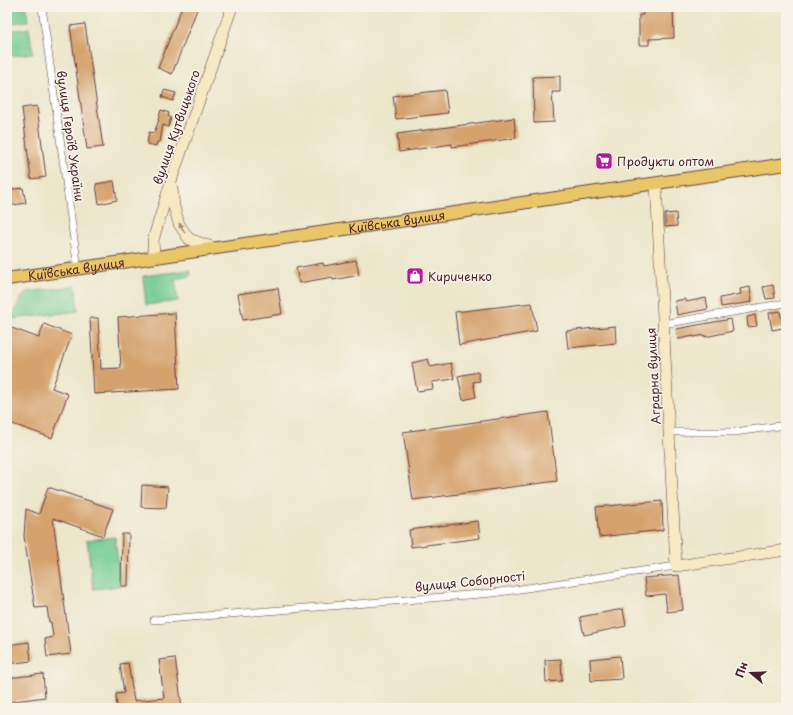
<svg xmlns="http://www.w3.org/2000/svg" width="793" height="715" viewBox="0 0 793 715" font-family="'Playpen Sans',sans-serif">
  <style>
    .green { fill: #75cc91; stroke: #60765e }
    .building { fill: #d5a26d }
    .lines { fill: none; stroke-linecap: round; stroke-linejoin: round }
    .street-casing { stroke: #623d43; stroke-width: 8 }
    .secondary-casing { stroke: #623d43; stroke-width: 12 }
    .primary-casing { stroke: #623d43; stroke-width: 14 }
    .street { stroke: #fff; stroke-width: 7 }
    .secondary { stroke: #f6e9c3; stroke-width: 11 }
    .primary { stroke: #e9c769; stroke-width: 12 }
    .oneway { fill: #a08477 }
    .labels { text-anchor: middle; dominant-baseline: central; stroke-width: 3.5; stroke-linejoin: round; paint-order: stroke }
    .street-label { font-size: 12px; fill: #4a1f2b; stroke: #f7f3e8 }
    .poi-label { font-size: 12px; fill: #4a1f2b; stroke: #f7f3e8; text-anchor: start }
  </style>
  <rect width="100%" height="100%" fill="#f7f3e8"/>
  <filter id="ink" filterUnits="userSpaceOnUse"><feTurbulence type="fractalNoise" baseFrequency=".025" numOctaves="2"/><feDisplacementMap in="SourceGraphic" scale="8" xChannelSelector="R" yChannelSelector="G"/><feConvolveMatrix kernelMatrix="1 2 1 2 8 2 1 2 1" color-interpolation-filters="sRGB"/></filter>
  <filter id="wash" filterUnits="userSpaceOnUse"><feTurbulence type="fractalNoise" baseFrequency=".012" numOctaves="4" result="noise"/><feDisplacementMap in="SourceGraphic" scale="16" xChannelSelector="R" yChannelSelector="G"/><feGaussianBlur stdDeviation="0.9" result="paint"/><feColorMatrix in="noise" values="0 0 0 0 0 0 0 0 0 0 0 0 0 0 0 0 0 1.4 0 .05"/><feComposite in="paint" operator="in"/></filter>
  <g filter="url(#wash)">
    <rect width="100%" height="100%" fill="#ece6ca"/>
    <path class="green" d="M7 7H26L28 21 7 24Z
      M29 28 33 53 12 56 8 31Z
      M190 270 191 274 190 276 175 279 178 301 146 305 143 276Z
      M76 286 78 311 12 319 20 300 27 292Z
      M115 537 121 586 93 589 87 540Z"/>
    <g id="blocks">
      <path class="building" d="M182 7H198L172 74 158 68Z
        M643 7H673L674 38 649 39V45H639V15H643Z
        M85 24 103 147 87 149 70 26Z
        M560 76V92H552L554 122 534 123 533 77Z
        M164 90 176 93 173 101 162 97Z
        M445 90 448 113 396 119 393 96Z
        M37 106 46 177 31 179 22 108Z
        M161 110 169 113 168 116 171 118 168 127 163 125 160 142H157L156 146 147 144 149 132 154 133 159 120H158Z
        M514 118 516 138 452 147V144L399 152 397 134Z
        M114 181 117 200 99 204 96 184Z
        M23 188 26 203 7 206V190Z
        M676 213 677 226 665 227V214Z
        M356 260 359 275 333 280V277L299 283 296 268 323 263 324 266Z
        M773 285 775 298 766 299 763 287Z
        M750 287 752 302 721 307 720 298 741 294 740 289Z
        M278 288 282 314 243 320 238 294Z
        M706 298 708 309 677 315 675 301 686 299V302Z
        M532 303 537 331 459 345 455 312Z
        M780 311 783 328 772 330 769 313Z
        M175 313 179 389 94 394 90 318H98L101 369 121 368 118 317Z
        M755 315 757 326 748 327 747 317Z
        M731 319 733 331 705 337V335L694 337V336L678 339 676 329Z
        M44 324 72 335 52 388 68 394 52 438 7 422V332L9 327 39 338Z
        M615 326 616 343 568 348 566 331Z
        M428 359 430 367 451 363 454 379 432 382 433 389 417 391 412 363Z
        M478 372 480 381 473 382 476 397 463 400 458 376Z
        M548 412 557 481 413 500 403 432Z
        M142 485 168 487 166 508 141 507Z
        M48 487 113 509 103 536 53 518 71 654 47 657 45 639 53 637 51 622H49L47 607 35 608 24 536 26 509 39 514Z
        M662 501 663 530 599 537 596 507Z
        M478 521 480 538 411 547 409 530Z
        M122 534H129L128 586H121Z
        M679 575 683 610 667 612 665 594 646 596 644 578Z
        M623 609 626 626 584 635 580 617Z
        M29 642 31 661 7 664V645Z
        M620 656 622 679 591 681 590 659Z
        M175 658 182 707 117 708 116 694 124 693 120 664 128 663 134 701 164 698 159 660Z
        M561 659 562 681 546 682 545 660Z
        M43 674 45 697 7 702V678Z"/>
    </g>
  </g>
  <g filter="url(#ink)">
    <use href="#blocks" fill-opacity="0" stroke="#623d43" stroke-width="1"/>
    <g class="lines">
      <g class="street-casing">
        <path id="street" d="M42 7 78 269
          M663 324 786 303
          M668 432H735L786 425
          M154 620 493 593 676 566"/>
      </g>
      <g class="secondary-casing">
        <path id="secondary" d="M656 184 676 566 786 550
          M172 188 174 207 179 224 189 239 214 248
          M154 257 153 240 173 175 232 7"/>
      </g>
      <g class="primary-casing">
        <g id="primary">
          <path id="s1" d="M7 279 786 164"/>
        </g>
      </g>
      <use href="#street" class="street"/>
      <use href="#secondary" class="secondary"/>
      <use href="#primary" class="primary"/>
    </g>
    <defs><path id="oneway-solid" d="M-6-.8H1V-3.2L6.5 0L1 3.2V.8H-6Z"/></defs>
    <use class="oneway" href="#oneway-solid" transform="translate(182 228) rotate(-121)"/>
  </g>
  <defs>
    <g id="supermarket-square" transform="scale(0.9)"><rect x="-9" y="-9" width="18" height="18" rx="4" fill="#b5179e" stroke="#f7f3e8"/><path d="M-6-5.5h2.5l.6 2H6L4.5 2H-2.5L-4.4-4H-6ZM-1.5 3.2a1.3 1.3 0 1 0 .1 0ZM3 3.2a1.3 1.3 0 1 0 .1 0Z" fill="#fff"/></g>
    <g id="shop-square" transform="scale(0.9)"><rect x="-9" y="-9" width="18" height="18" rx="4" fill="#b5179e" stroke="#f7f3e8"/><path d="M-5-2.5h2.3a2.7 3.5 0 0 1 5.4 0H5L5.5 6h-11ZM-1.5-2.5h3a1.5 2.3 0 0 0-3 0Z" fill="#fff"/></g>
  </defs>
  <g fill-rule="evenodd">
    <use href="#supermarket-square" x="604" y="161"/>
    <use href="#shop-square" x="415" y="276"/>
  </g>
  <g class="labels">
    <g class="street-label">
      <text transform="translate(176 127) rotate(-71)">вулиця Кутвицького</text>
      <text transform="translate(71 136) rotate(82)">вулиця Героїв України</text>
      <text stroke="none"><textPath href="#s1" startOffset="394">Київська вулиця</textPath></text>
      <text stroke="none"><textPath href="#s1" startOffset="70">Київська вулиця</textPath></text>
      <text transform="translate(653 376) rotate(-93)">Аграрна вулиця</text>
      <text transform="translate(470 581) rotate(-6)">вулиця Соборності</text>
    </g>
    <g class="poi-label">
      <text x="617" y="161">Продукти оптом</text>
      <text x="428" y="276">Кириченко</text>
    </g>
  </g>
  <rect width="793" height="715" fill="none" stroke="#f7f3e8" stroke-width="24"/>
  <g transform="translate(751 673) rotate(289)" stroke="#f7f3e8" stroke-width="3" paint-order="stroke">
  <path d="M0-3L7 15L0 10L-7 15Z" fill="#4a1f2b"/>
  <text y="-6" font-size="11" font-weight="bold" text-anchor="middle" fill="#4a1f2b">Пн</text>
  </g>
</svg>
